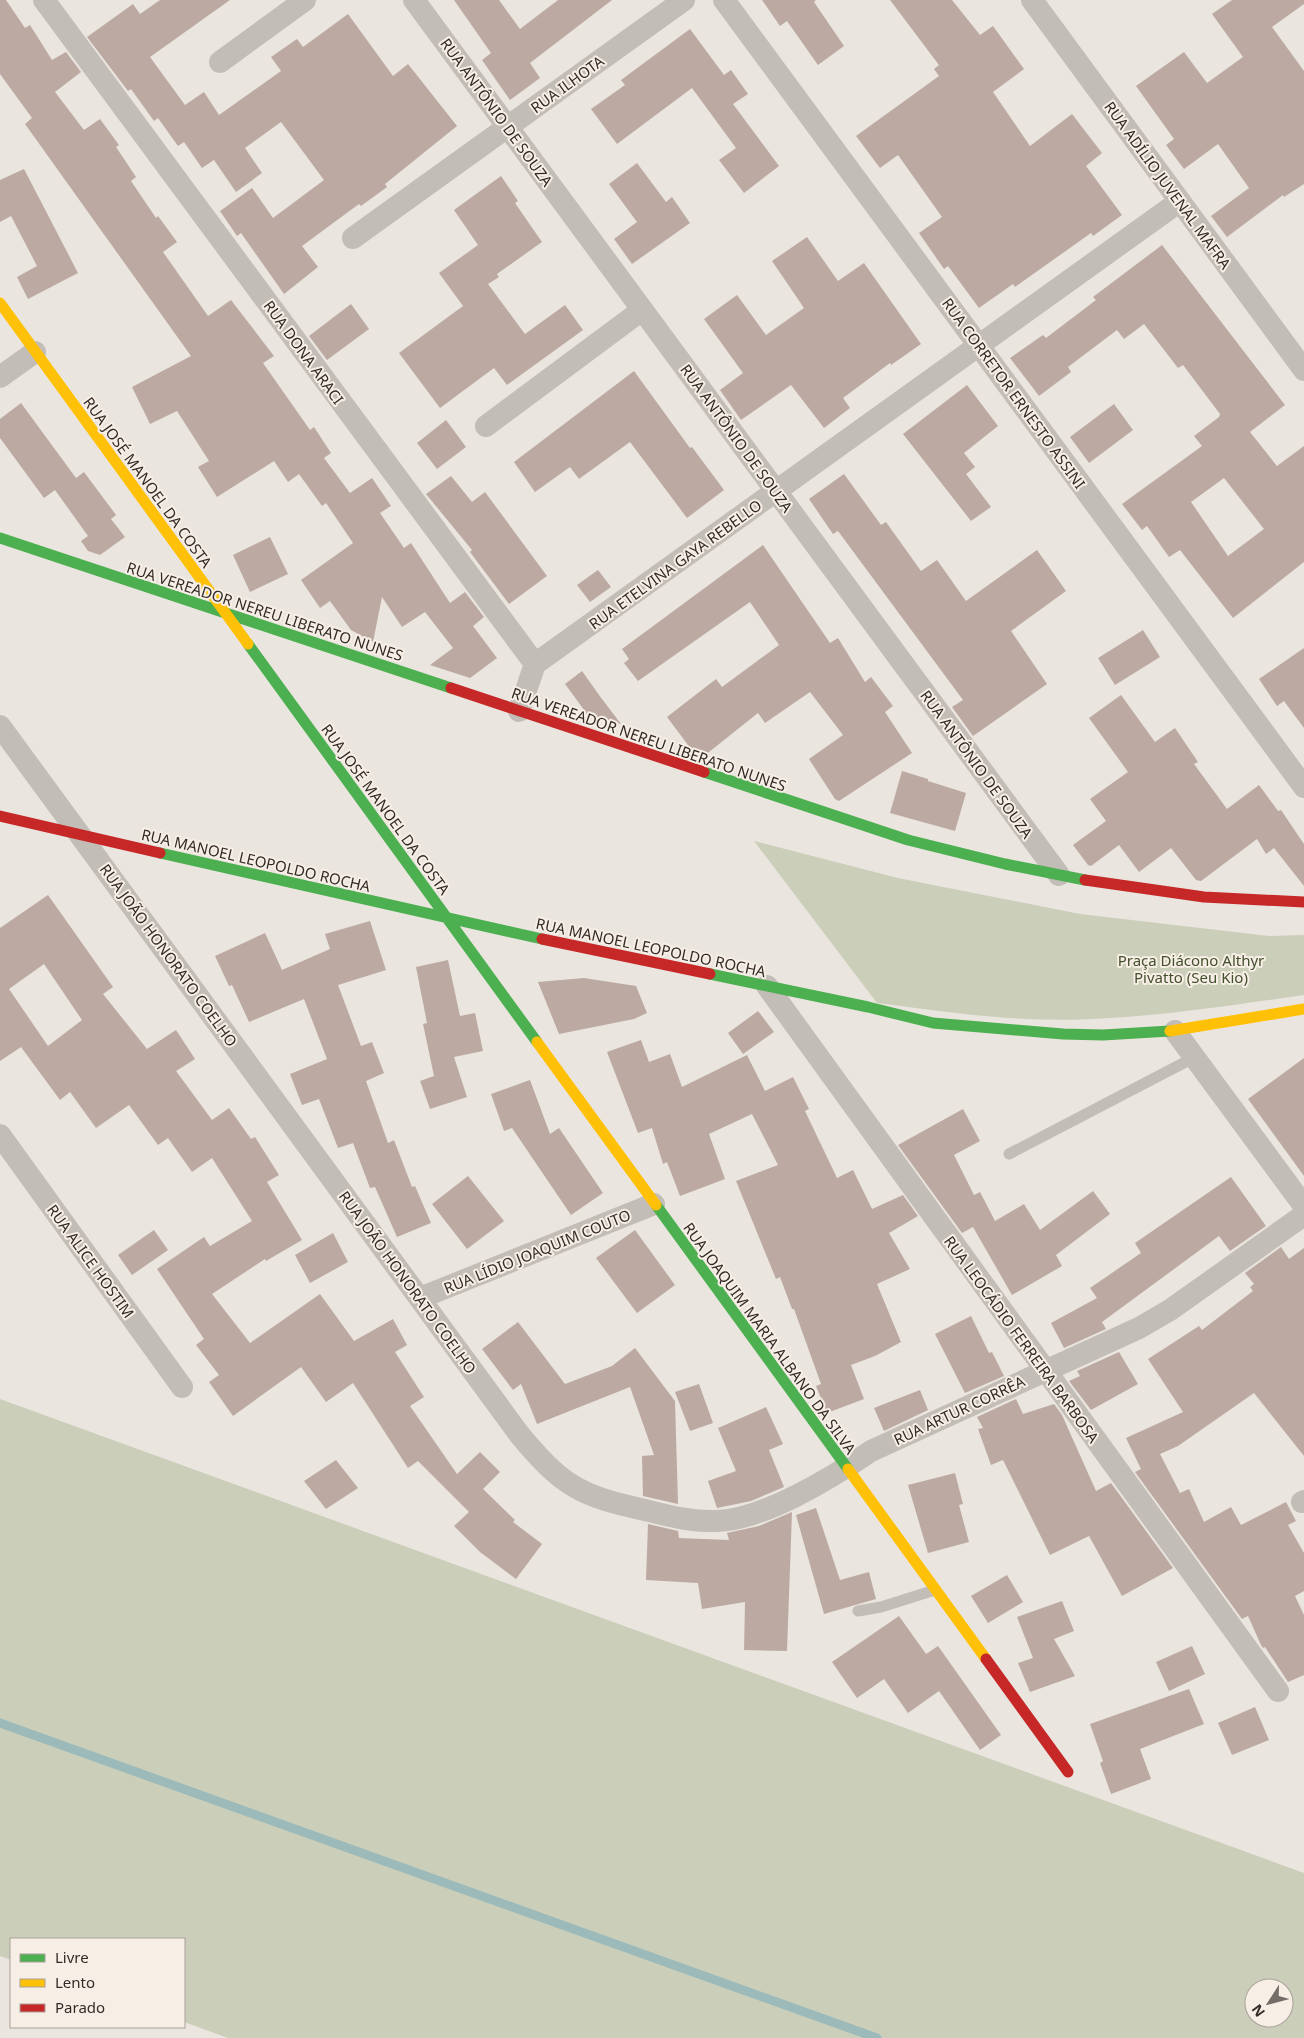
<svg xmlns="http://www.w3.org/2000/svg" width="1304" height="2038" viewBox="0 0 1304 2038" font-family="'Noto Sans',sans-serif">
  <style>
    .green { fill: #cbcfba; fill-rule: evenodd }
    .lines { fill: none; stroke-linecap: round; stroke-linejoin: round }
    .stream { stroke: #9cbaba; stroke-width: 9 }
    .building { fill: #bcaaa2; fill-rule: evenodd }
    .lane { stroke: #c3bdb8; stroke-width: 11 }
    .street { stroke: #c3bdb8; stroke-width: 22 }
    .fast { stroke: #4caf50; stroke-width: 11 }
    .slow { stroke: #ffc107; stroke-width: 11 }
    .jam { stroke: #c62828; stroke-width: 11 }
    .labels { text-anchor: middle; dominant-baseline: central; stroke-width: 4; stroke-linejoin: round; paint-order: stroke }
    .street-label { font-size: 15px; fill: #332b27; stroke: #f7efe6 }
    .park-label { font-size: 15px; fill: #43502d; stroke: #f7efe6 }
  </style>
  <rect width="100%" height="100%" fill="#eae5df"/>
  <path class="green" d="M754 841 898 878 1080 914 1269 936 1304 935V995C1234 1005 1164 1016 1092 1019 1020 1023 948 1012 877 1003Z
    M0 1399 1304 1873V2038H228L184 2022V1939H11V1960L0 1956ZM1254 1988H1284V2018H1254Z"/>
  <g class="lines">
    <path class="stream" d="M0 1723 877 2038"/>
  </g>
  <path class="building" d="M0 0H6L25 28 30 25 52 60 66 52 81 72 55 92 84 130 100 119 119 145 116 147 136 177 131 181 156 218 158 216 177 242 163 252 208 316 231 300 274 356 263 363 310 430 314 427 331 453 324 458 350 493 372 478 391 506 380 513 404 548 411 543 450 603 465 592 484 617 473 626 497 658 470 678 430 665 453 648 425 612 402 627 382 597 373 642 351 630 330 601 320 608 301 580 353 543 326 503 322 506 299 474 288 482 274 461 217 497 198 467 209 461 177 411 150 424 132 387 191 356 25 124 32 118 0 74Z
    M160 0H230L150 57 185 105 204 92 219 115 281 71 271 57 297 39 303 47 348 14 393 76 408 64 457 126 385 184 387 187 361 206 359 204 302 246 318 267 284 294 241 233 237 236 220 211 252 188 273 218 324 180 281 122 245 148 262 173 236 192 214 160 202 168 184 142 178 146 158 118 154 121 131 89 128 91 87 37 133 4 140 14Z
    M454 0H499L520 29 558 0H612L530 63 540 78 510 100 482 60 491 53Z
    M762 0H816L814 2 844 46 818 65 787 21 780 26Z
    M890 0H952L980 35 993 26 1024 69 993 92 1030 146 1072 114 1102 153 1086 166 1122 215 1093 236 1091 233 1015 287 1013 284 979 308 948 266 944 269 919 233 942 217 898 155 880 168 856 136 939 76 934 69 939 65Z
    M1232 0H1304V4L1272 27 1304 71V184L1284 197 1283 195 1227 237 1211 216 1249 188 1218 144 1184 169 1166 145 1174 139 1136 86 1184 52 1207 83 1243 57 1212 14Z
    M690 29 724 75 731 70 748 94 733 104 779 166 744 193 719 160 736 148 692 88 617 144 591 109 625 85 621 80Z
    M637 163 666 202 672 197 690 223 632 264 614 239 637 222 609 184Z
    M24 169 78 273 28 299 17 277 37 266 11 216 0 222V180Z
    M501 176 518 201 515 203 542 242 497 274 499 277 488 284 525 334 565 305 583 330 507 385 494 368 440 408 399 353 463 306 439 273 478 245 454 210Z
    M807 237 838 281 864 263 921 344 891 365 890 363 843 398 850 408 824 428 791 385 741 420 720 390 743 373 704 319 737 295 766 335 804 308 772 261Z
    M1162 245 1285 405 1250 432 1277 466 1304 446V562L1233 618 1180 550 1169 557 1147 526 1142 530 1122 504 1202 446 1194 436 1219 417 1220 414 1183 365 1178 368 1144 324 1124 339 1117 330 1068 367 1071 372 1039 396 1010 358 1043 335 1046 338 1096 300 1093 297ZM1224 478 1264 529 1228 556 1191 502Z
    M351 304 369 329 327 360 309 336Z
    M634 371 690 448 692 447 724 490 687 518 630 442 579 479 570 467 535 492 514 462Z
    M967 385 998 426 964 453 975 467 966 474 991 507 971 521 903 434Z
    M21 403 76 478 84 472 116 515 111 519 125 537 100 555 88 551 81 541 88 536 55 490 44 498 0 438V419Z
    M1114 404 1133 430 1089 463 1070 437Z
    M446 420 466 447 437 469 417 443Z
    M844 474 881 525 886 522 921 571 937 560 966 601 1037 550 1066 591 1011 631 1047 684 973 736 952 707 963 700 838 531 833 534 809 499Z
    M451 476 472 502 485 492 547 576 509 604 470 552 472 550 426 494Z
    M270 537 288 574 250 592 233 555Z
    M763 545 830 643 838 638 865 682 871 677 893 706 885 712 912 753 839 801 835 799 809 759 843 735 810 692 765 723 758 713 704 756 694 753 667 717 716 679 722 687 779 645 750 602 638 681 624 663 629 659 622 649Z
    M598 570 611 587 590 602 577 585Z
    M1143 630 1160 657 1115 685 1098 658Z
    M1304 648V728L1284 701 1277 706 1259 679Z
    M582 671 599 695 621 724 587 714 565 684Z
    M1121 695 1155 742 1175 728 1198 762 1194 764 1227 809 1259 785 1278 811 1281 810 1304 844V886L1274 848 1266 854 1257 839 1201 881 1196 880 1171 848 1139 872 1119 845 1091 866 1088 865 1073 845 1106 821 1090 799 1128 772 1089 718Z
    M902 771 928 779V781L966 793 955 831 890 813Z
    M48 895 113 987 103 994 147 1049 176 1030 195 1059 176 1071 212 1120 229 1108 251 1139 255 1137 279 1175 267 1182 302 1240 266 1261 265 1259 212 1294 250 1343 320 1294 354 1341 393 1319 407 1345 395 1352 424 1397 410 1406 457 1474 480 1452 500 1472 483 1489 515 1520 513 1522 542 1544 516 1579 480 1552 454 1526 469 1512 418 1461 408 1468 353 1383 326 1402 301 1367 233 1416 209 1382 219 1375 196 1345 204 1339 157 1269 204 1237 210 1246 252 1221 212 1158 192 1172 168 1138 158 1145 129 1105 96 1128 70 1092 60 1100 21 1047 0 1061V928ZM44 964 82 1020 48 1046 9 989Z
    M370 921 386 970 338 985 361 1046 372 1042 384 1073 366 1081 388 1143 394 1140 412 1187 415 1186 431 1223 397 1237 375 1187 370 1188 353 1143 338 1148 319 1099 302 1105 290 1074 327 1059 304 999 249 1022 232 985 229 986 215 956 265 933 282 970 330 949 325 934Z
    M448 960 460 1016 475 1013 483 1051 454 1057 467 1097 430 1109 420 1081 434 1076 423 1024 427 1023 416 967Z
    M584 978 636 986 647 1013 634 1019 559 1034 538 982Z
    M758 1011 774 1032 743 1054 728 1033Z
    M641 1040 649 1062 670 1054 682 1087 747 1055 765 1091 793 1077 809 1109 805 1111 837 1178 853 1170 872 1209 903 1195 918 1216 889 1233 910 1269 877 1284 901 1342 875 1356 851 1365 864 1399 827 1413 816 1386 821 1384 794 1309H792L780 1277 776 1279 736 1181 778 1165 752 1114 709 1134 725 1179 680 1196 667 1162 663 1164 652 1128 638 1133 607 1052Z
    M1304 1058V1176L1248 1099Z
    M530 1080 550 1134 559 1128 603 1193 571 1215 512 1128 504 1131 491 1094Z
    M963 1109 980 1141 954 1155 974 1195 980 1192 995 1221 1024 1204 1040 1230 1093 1191 1110 1214 1056 1255 1062 1266 1012 1295 973 1227 962 1233 898 1145Z
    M468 1176 504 1221 467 1249 432 1204Z
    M1231 1177 1266 1226 1230 1251 1219 1236 1102 1322 1106 1329 1064 1348 1051 1323 1097 1298 1090 1288 1141 1253 1135 1243Z
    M154 1230 168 1250 132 1275 118 1255Z
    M635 1230 675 1285 637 1313 596 1258Z
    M333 1233 348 1262 310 1283 295 1255Z
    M1281 1247 1289 1259 1304 1248V1456L1254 1393 1178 1446 1160 1454 1180 1493 1189 1489 1204 1522 1231 1507 1241 1525 1286 1502 1296 1521 1288 1525 1304 1553V1591L1295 1596 1304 1615V1675L1288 1682 1265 1647 1263 1648 1261 1645 1248 1616 1242 1619 1135 1472 1141 1469 1126 1438 1183 1412 1148 1359 1199 1326 1202 1330 1253 1291 1250 1287 1254 1284 1245 1273Z
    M971 1316 989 1353 992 1352 1004 1376 965 1393 935 1334Z
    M518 1322 565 1384 612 1366 635 1348 675 1401 678 1504 643 1496 642 1456 654 1455 630 1387 537 1424 521 1384 513 1390 482 1349Z
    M1119 1352 1138 1384 1091 1410 1069 1381 1080 1376 1077 1371Z
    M699 1384 713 1423 690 1431 675 1392Z
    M920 1390 928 1410 884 1431 874 1408Z
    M1016 1399 1023 1414 1054 1404 1062 1415 1096 1491 1111 1483 1173 1568 1122 1596 1089 1536 1050 1555 1003 1460 991 1465 978 1429 983 1428 977 1417Z
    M766 1407 783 1444 769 1450 784 1487 751 1501 717 1508 708 1481 736 1471 718 1428Z
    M336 1460 358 1488 326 1509 304 1481Z
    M955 1473 963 1504 959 1505 969 1542 928 1553 908 1485Z
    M816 1508 840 1580 869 1572 876 1599 824 1614 796 1515Z
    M792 1512 787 1651 744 1650 745 1602 702 1609 698 1583 646 1580 648 1524 678 1531 679 1538 729 1540 727 1533 759 1526Z
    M1007 1575 1023 1602 988 1623 971 1596Z
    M1062 1601 1074 1631 1054 1639 1075 1676 1030 1692 1018 1663 1033 1658 1017 1617Z
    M899 1616 926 1654 938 1646 1001 1735 980 1750 939 1691 908 1713 884 1679 857 1698 832 1662Z
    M1192 1646 1205 1674 1169 1691 1156 1662Z
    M1189 1689 1204 1724 1140 1749 1151 1779 1111 1794 1100 1763 1103 1761 1090 1724Z
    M1255 1707 1269 1740 1232 1755 1218 1723Z"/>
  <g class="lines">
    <path class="lane" d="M1009 1154 1195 1057
      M858 1611 881 1607 935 1590"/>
    <path class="street" d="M44 0 535 664 519 711
      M414 0 1059 875
      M724 0 1304 787
      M1032 0 1304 370
      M220 62 305 0
      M353 238 684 0
      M0 377 35 352
      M486 426 642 310
      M535 664 1180 201
      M0 726 519 1434C562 1486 580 1496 645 1510 669 1516 692 1522 717 1521 763 1520 833 1477 871 1451L1139 1328 1170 1310 1304 1215
      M767 986 1278 1691
      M1175 1031 1304 1206
      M0 1135 182 1387
      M420 1298 654 1204
      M1302 1502 1304 1501"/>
    <path class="fast" d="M0 538 451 688
      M248 644 537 1042
      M704 772 908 840 1005 864 1085 880
      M160 853 542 939
      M710 974 868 1007 933 1023 1063 1034 1103 1035 1170 1031
      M656 1205 848 1469"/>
    <path class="slow" d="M0 303 248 644
      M1170 1031 1304 1009
      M537 1042 656 1205
      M848 1469 986 1659"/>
    <path class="jam" d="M451 688 704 772
      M0 816 160 853
      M1085 880 1204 897 1304 902
      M542 939 710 974
      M986 1659 1068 1772"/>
  </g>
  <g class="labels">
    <g class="street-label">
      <text transform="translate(567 84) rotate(-36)">RUA ILHOTA</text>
      <text transform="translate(497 112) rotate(54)">RUA ANTÔNIO DE SOUZA</text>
      <text transform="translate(1168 185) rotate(54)">RUA ADÍLIO JUVENAL MAFRA</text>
      <text transform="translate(304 352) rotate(54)">RUA DONA ARACI</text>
      <text transform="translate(1014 393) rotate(54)">RUA CORRETOR ERNESTO ASSINI</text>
      <text transform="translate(737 438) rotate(54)">RUA ANTÔNIO DE SOUZA</text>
      <text transform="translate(148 482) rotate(54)">RUA JOSÉ MANOEL DA COSTA</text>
      <text transform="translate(675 564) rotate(-36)">RUA ETELVINA GAYA REBELLO</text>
      <text transform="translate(265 611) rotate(18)">RUA VEREADOR NEREU LIBERATO NUNES</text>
      <text transform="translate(649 739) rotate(19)">RUA VEREADOR NEREU LIBERATO NUNES</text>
      <text transform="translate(977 764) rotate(54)">RUA ANTÔNIO DE SOUZA</text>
      <text transform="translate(386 809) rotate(54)">RUA JOSÉ MANOEL DA COSTA</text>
      <text transform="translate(256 860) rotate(13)">RUA MANOEL LEOPOLDO ROCHA</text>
      <text transform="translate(651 947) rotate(12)">RUA MANOEL LEOPOLDO ROCHA</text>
      <text transform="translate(169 955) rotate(54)">RUA JOÃO HONORATO COELHO</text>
      <text transform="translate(537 1251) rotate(-22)">RUA LÍDIO JOAQUIM COUTO</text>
      <text transform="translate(91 1261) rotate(54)">RUA ALICE HOSTIM</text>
      <text transform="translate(408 1282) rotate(54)">RUA JOÃO HONORATO COELHO</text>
      <text transform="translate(770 1338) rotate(54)">RUA JOAQUIM MARIA ALBANO DA SILVA</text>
      <text transform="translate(1022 1339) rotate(54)">RUA LEOCÁDIO FERREIRA BARBOSA</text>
      <text transform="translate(959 1410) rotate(-25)">RUA ARTUR CORRÊA</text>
    </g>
    <g class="park-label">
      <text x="1191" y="960">Praça Diácono Althyr<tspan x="1191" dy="17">Pivatto (Seu Kio)</tspan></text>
    </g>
  </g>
  <rect x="10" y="1938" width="175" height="90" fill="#f7efe6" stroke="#a9a19a"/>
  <rect x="20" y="1954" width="25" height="8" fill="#4caf50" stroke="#a9a19a"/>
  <text x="55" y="1963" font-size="15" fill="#332b27">Livre</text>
  <rect x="20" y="1979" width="25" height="8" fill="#ffc107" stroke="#a9a19a"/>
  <text x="55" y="1988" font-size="15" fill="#332b27">Lento</text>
  <rect x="20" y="2004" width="25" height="8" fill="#c62828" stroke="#a9a19a"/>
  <text x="55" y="2013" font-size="15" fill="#332b27">Parado</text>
  <g transform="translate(1269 2003) rotate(234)"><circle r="24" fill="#f7efe6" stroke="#a9a19a"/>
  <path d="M0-4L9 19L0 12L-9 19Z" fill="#736c67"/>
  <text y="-8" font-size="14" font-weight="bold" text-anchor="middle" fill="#332b27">N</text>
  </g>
</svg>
